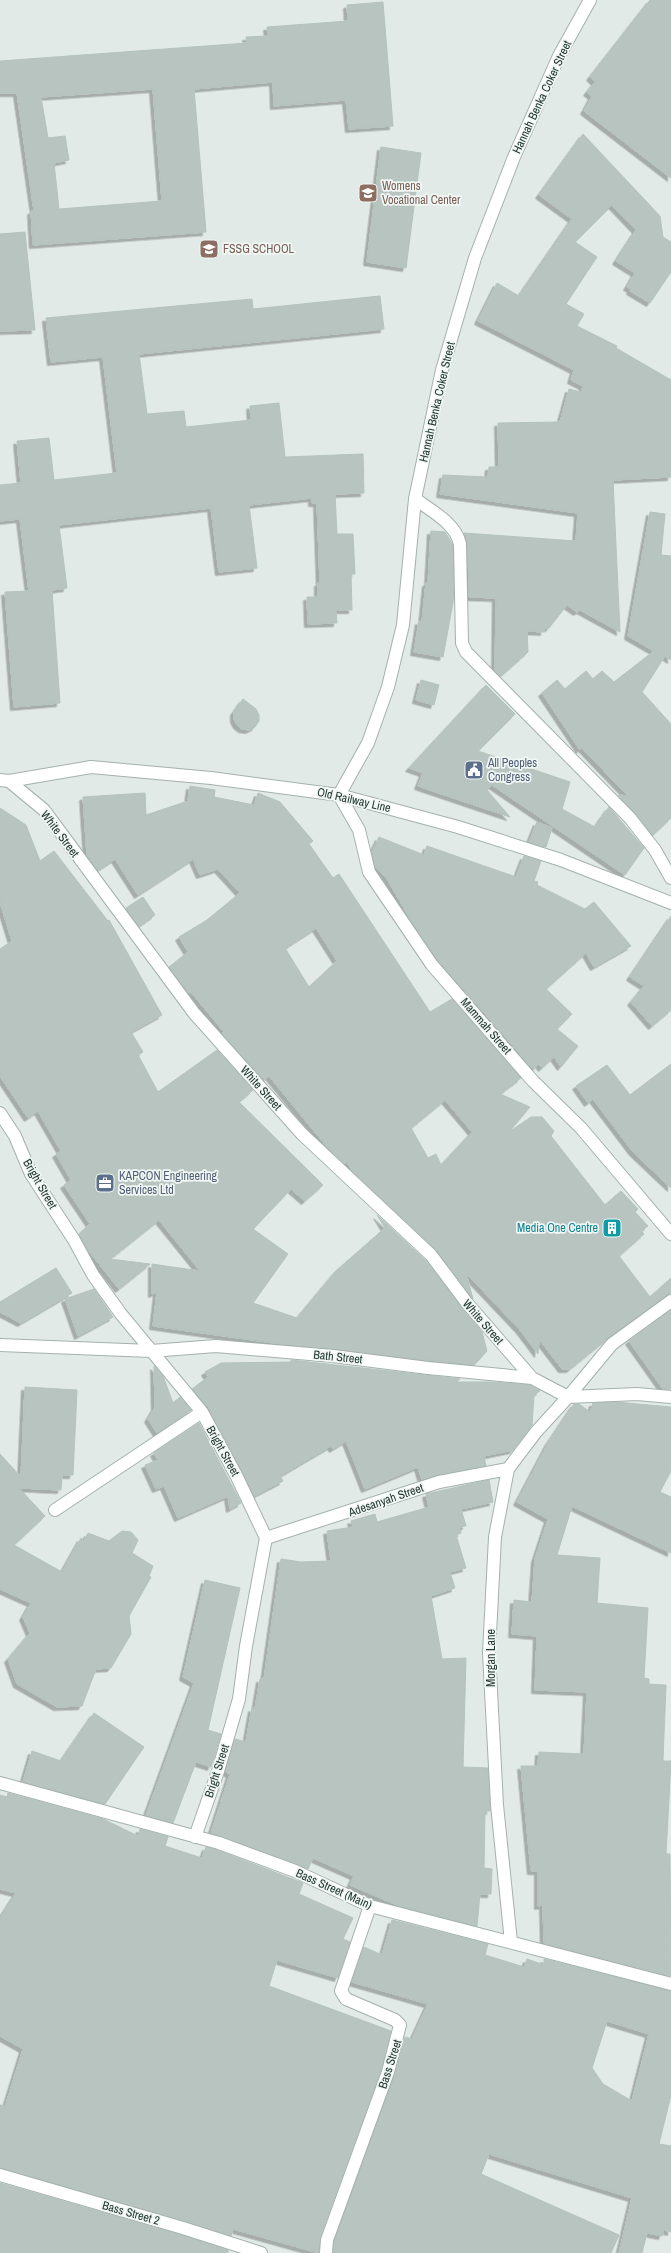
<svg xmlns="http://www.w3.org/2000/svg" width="671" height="2253" viewBox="0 0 671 2253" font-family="'Archivo Narrow',sans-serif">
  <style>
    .building { fill: #b7c4bf; stroke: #b4c3bc; fill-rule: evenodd; filter: url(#shadow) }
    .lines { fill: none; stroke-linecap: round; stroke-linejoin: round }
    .minor-casing { stroke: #a4b1ac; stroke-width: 14 }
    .tertiary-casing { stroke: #a4b1ac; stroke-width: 14 }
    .minor { stroke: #fff; stroke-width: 12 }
    .tertiary { stroke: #fff; stroke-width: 12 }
    .labels { text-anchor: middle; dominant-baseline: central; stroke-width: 3.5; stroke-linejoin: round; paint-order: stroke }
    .street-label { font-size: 12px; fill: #233832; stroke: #f1f7f4 }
    .education-label { font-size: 12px; fill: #785e54; stroke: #f1f7f4; text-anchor: start }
    .service-label { font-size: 12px; fill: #4e5e75; stroke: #f1f7f4; text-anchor: start }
    .culture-label { font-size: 12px; fill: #0d838f; stroke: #f1f7f4; text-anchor: end }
  </style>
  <defs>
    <filter id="shadow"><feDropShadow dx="-3.5" dy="3.5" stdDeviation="0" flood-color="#0004"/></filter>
  </defs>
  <rect width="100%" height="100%" fill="#e1eae6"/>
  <path class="building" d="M650 0H671V178L584 111 592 96 587 92 595 82 590 77Z
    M383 2 393 126 349 129 346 100 274 106 273 82 194 89 206 232 33 245 31 211H34L17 93H0V61L247 43 246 37 268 36 267 27 348 21 347 5ZM153 89 162 201 59 209 54 163 69 160 65 136 48 138 41 97Z
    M583 134 660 216 663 237 671 242V272L650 303 630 291 631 289 627 287 635 273 616 261 636 230 612 205 575 242 597 257 566 304 584 314 577 326 617 346 616 348 671 380V477L613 480 620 632 580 610 577 612 567 605 549 628H544V632L527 631 528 652 501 676 495 671 496 598 469 597 468 544 464 533 576 541 578 513 440 494 443 475 488 477 489 467H499L498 423 560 422 569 389 581 392 583 386 571 380 574 370 478 321 497 283 519 296 572 219 539 195Z
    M381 147 421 153 406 268 367 262Z
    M25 232 35 330 0 331V234Z
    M380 296 384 329 139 354 147 414 184 411 186 427 251 420 250 406 279 403 285 457 363 454 364 493 335 494 337 534H353L355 574H351L352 610H336L337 623 308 624 307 597H318V583H320L317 503H312V498L249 505 257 568 219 572 211 508 59 525 67 588 52 590 60 703 14 707 5 592 29 591 20 519 0 521V485L21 483 17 441 49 438 54 480 117 473 103 357 51 362 46 318 252 299 253 309Z
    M650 512 665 514 661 555 671 556V660L665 656 642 692 671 724V818L653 835 618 795 628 796 581 747 580 750 542 693 557 680 565 689 586 671 593 679 602 671 614 682 654 651 628 636Z
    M431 531 445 532 453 545 454 597 443 657 414 652 419 621 422 622 426 583H428Z
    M421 680 439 685 434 705 416 700Z
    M486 685 515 714 478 751 570 782 562 809 595 827 609 807 644 848 625 875 492 785 487 790 510 817 418 786 423 773 409 768Z
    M243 699 256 709 259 715V721L255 727 249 730 242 729 237 725 234 719V712Z
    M190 786 215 790 214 797 254 805 258 793 280 802 313 841 309 844 333 878 339 874 430 1012 452 999 521 1078 500 1094 530 1107 509 1132 531 1117H542L554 1131 551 1136 605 1205 621 1191 638 1209 635 1212 648 1226 641 1231 644 1234 619 1256 650 1297 671 1278V1294L608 1338 570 1369H562L539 1339 538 1354 520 1330 466 1273 473 1299 436 1250 352 1171 347 1162 345 1164 328 1148 269 1076 264 1080 222 1033 224 1032 191 992 189 993 169 967 188 952 179 937 207 920 240 893 218 869 200 875 193 859 138 895 115 859 98 870 87 855 83 797 145 793 146 815 188 801ZM316 928 337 961 309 987 285 948ZM445 1100 472 1132 441 1165 436 1154 428 1158 411 1128Z
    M0 808 26 825 40 861 54 851 108 921 109 920 162 1015 131 1032 143 1052 138 1055 158 1092 217 1050 253 1090 239 1102 323 1185 305 1201 291 1189 253 1229 288 1254 253 1303 297 1318 337 1270 385 1228 377 1215 425 1260 482 1332 487 1351 474 1365 281 1344 153 1326 157 1292 152 1294V1264L200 1271 159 1220 110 1259 150 1264 119 1289 88 1250 80 1236V1233L90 1224 64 1185 71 1180 56 1154 61 1151 38 1111 28 1118 0 1076V949L12 941 0 902Z
    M537 822 552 828 546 847 529 842Z
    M379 837 424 855 427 846 516 877 524 856 541 861 534 881 538 882 537 885 585 909 594 902 631 946 594 967 586 953 546 989 572 1014 557 1029 578 1046 561 1067 554 1057 542 1068 539 1064 533 1069 438 960 413 924 386 877 376 868 372 852Z
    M143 897 155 915 139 926 126 908Z
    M671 916V1010L652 1026 631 1002 644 986 630 977Z
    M671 1064V1188L633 1152 593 1099 588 1103 576 1086 607 1065 630 1095Z
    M56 1268 72 1293 21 1323 0 1312V1302Z
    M94 1289 113 1317 78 1336 65 1299Z
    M671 1310V1389H663L629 1341Z
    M291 1360 460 1379 456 1382H491L530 1385 540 1391 534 1395 532 1425 513 1450 484 1456 486 1466 422 1480 418 1467 365 1489 346 1441 333 1449 331 1446 280 1476 283 1481 254 1496 209 1408 192 1389 208 1377 205 1372 221 1363 291 1362Z
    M154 1366 163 1376 173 1403 180 1397 191 1410 157 1433 148 1419 155 1407Z
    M25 1387 77 1390 73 1475H62L61 1490 19 1488 45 1516 14 1545 62 1572 81 1538 84 1541 88 1533 109 1541 122 1531 131 1532 138 1540 132 1553 153 1566 149 1576 151 1577 129 1616 131 1634 111 1668 96 1669 82 1706 57 1707 17 1684 8 1659 30 1633 23 1617 31 1603 0 1589V1454L21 1477Z
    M616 1402 671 1407V1471L660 1492 671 1497V1553L572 1506 557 1555 600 1558 597 1603 648 1608 644 1678 649 1679V1684L666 1685 663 1761H671L666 1854H670L671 1976 544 1943 543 1905 538 1906V1871H531L521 1766H538L539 1752 584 1754 587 1692 535 1690 537 1636 512 1634 514 1600 532 1602 535 1559 548 1519 517 1502 548 1443 574 1404H579L590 1412 593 1403Z
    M199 1423 241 1503 230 1509 228 1496 178 1518 164 1486 156 1489 145 1465 158 1460 154 1453Z
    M489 1480 493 1502 461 1509 466 1526 459 1527 461 1533 456 1535 466 1568 450 1572 455 1588 431 1596 442 1659 466 1658 463 1767 488 1768 490 1811H485L484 1868 492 1869 491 1894H480L477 1926 397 1905 350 1885 354 1876 313 1858 308 1869 211 1833 230 1774 226 1772 235 1739 246 1742 252 1708 255 1709 260 1679H264L281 1559 301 1562 331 1561 327 1531 353 1527 351 1521 375 1514 377 1522 429 1507 426 1494Z
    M205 1580 240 1588 208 1730 221 1734 211 1767 196 1762 173 1823 146 1815 194 1683 183 1677Z
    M94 1713 144 1747 105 1804 23 1782 32 1751 61 1761Z
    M8 1793 103 1819 138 1836 140 1829 168 1837 165 1846 202 1858 206 1847 217 1850 303 1883 299 1894 353 1918 343 1939 350 1942 338 1978 277 1960 269 1986 391 2031 381 2070 320 2237 319 2253 233 2229 231 2236 0 2168V2105L5 2107 23 2049 0 2036V1918L16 1893 0 1889V1795L7 1797Z
    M392 1920 488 1944 485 1955 524 1967 527 1959 544 1965V1959L671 1991V2095L659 2144 671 2146V2232L664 2230 662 2236 647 2233 642 2253H619L632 2198 489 2154 481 2174 619 2235 611 2253H334V2242L395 2075 405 2037 412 2039 428 2004 352 1982 364 1947 382 1955ZM607 2021 649 2034 632 2101 603 2084 592 2068Z
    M0 2183 181 2235 228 2250V2253H0Z"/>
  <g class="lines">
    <g class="minor-casing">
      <path id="minor" d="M415 499C432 511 456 524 460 544L462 643 466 652 630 818 655 850 671 878
        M9 781 44 810 194 1013 302 1134 431 1255 467 1303 532 1378
        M339 795 359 830 369 872 432 965 533 1081 581 1128 671 1234
        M0 1113 15 1136 31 1174 74 1240 93 1275 121 1314 202 1412 237 1477 266 1538 246 1646 239 1699 218 1771 195 1837
        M0 1345 151 1351 216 1346 333 1356 428 1368 532 1378 568 1397 637 1394 671 1397
        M55 1510 202 1412
        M266 1538 439 1482 508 1469
        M0 1783 219 1843 295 1871 370 1906 671 1984
        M511 1942 497 1805 489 1653 495 1537 508 1469 536 1432 568 1397 612 1344 671 1301
        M0 2175 183 2228 261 2253
        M326 2253 327 2240 388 2072 400 2025 395 2020 346 1999 341 1991 370 1906"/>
    </g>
    <g class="tertiary-casing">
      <path id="tertiary" d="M0 780 9 781 91 767 211 778 339 795 458 827 561 860 671 903
        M339 795 368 743 388 687 403 625 415 499 442 370 475 258 514 157 559 56 590 0"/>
    </g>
    <use href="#minor" class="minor"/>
    <use href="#tertiary" class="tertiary"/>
  </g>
  <defs>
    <g id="university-square" transform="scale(1)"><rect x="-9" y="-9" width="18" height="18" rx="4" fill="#8d6e63" stroke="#f1f7f4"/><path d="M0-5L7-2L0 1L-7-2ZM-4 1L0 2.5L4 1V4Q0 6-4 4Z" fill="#fff"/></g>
    <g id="school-square" transform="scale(1)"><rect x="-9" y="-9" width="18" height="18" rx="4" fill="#8d6e63" stroke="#f1f7f4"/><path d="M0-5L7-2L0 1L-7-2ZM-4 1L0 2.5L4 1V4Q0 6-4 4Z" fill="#fff"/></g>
    <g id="civic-square" transform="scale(1)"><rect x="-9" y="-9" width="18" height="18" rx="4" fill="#5c6f8a" stroke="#f1f7f4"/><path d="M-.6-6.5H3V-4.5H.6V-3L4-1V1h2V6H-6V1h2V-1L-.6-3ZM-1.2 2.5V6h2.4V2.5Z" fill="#fff"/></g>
    <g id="office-square" transform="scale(1)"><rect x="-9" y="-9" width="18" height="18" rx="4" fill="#5c6f8a" stroke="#f1f7f4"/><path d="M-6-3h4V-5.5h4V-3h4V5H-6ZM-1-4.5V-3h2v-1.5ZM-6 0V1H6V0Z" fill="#fff"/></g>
    <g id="building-square" transform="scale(1)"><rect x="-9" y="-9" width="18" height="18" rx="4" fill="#0f9aa8" stroke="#f1f7f4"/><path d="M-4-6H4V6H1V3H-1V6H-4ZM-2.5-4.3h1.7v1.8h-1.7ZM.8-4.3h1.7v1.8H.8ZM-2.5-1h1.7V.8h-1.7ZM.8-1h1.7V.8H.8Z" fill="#fff"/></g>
  </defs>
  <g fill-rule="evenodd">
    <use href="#university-square" x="368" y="193"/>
    <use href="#school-square" x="209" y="249"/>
    <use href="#civic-square" x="474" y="770"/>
    <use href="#office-square" x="105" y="1183"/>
    <use href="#building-square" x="612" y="1228"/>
  </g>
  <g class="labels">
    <g class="street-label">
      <text transform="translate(542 97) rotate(-65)">Hannah Benka Coker Street</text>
      <text transform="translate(437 402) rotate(-77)">Hannah Benka Coker Street</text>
      <text transform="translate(354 800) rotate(13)">Old Railway Line</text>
      <text transform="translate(60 834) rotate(53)">White Street</text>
      <text transform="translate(486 1026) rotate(49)">Mammah Street</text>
      <text transform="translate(261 1088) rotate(48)">White Street</text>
      <text transform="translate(40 1184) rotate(60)">Bright Street</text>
      <text transform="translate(483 1322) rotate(49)">White Street</text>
      <text transform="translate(338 1357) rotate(6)">Bath Street</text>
      <text transform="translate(223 1451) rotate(61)">Bright Street</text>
      <text transform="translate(386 1500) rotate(-19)">Adesanyah Street</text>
      <text transform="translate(491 1658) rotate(-90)">Morgan Lane</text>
      <text transform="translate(217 1771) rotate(-72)">Bright Street</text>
      <text transform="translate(334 1889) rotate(24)">Bass Street (Main)</text>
      <text transform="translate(390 2064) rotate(-72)">Bass Street</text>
      <text transform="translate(131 2213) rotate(16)">Bass Street 2</text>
    </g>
    <g class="education-label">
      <text x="382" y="186">Womens<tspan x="382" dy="14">Vocational Center</tspan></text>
      <text x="223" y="249">FSSG SCHOOL</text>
    </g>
    <g class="service-label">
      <text x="488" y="763">All Peoples<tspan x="488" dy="14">Congress</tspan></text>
      <text x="119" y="1176">KAPCON Engineering<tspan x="119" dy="14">Services Ltd</tspan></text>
    </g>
    <g class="culture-label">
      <text x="598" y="1228">Media One Centre</text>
    </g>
  </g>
</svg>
